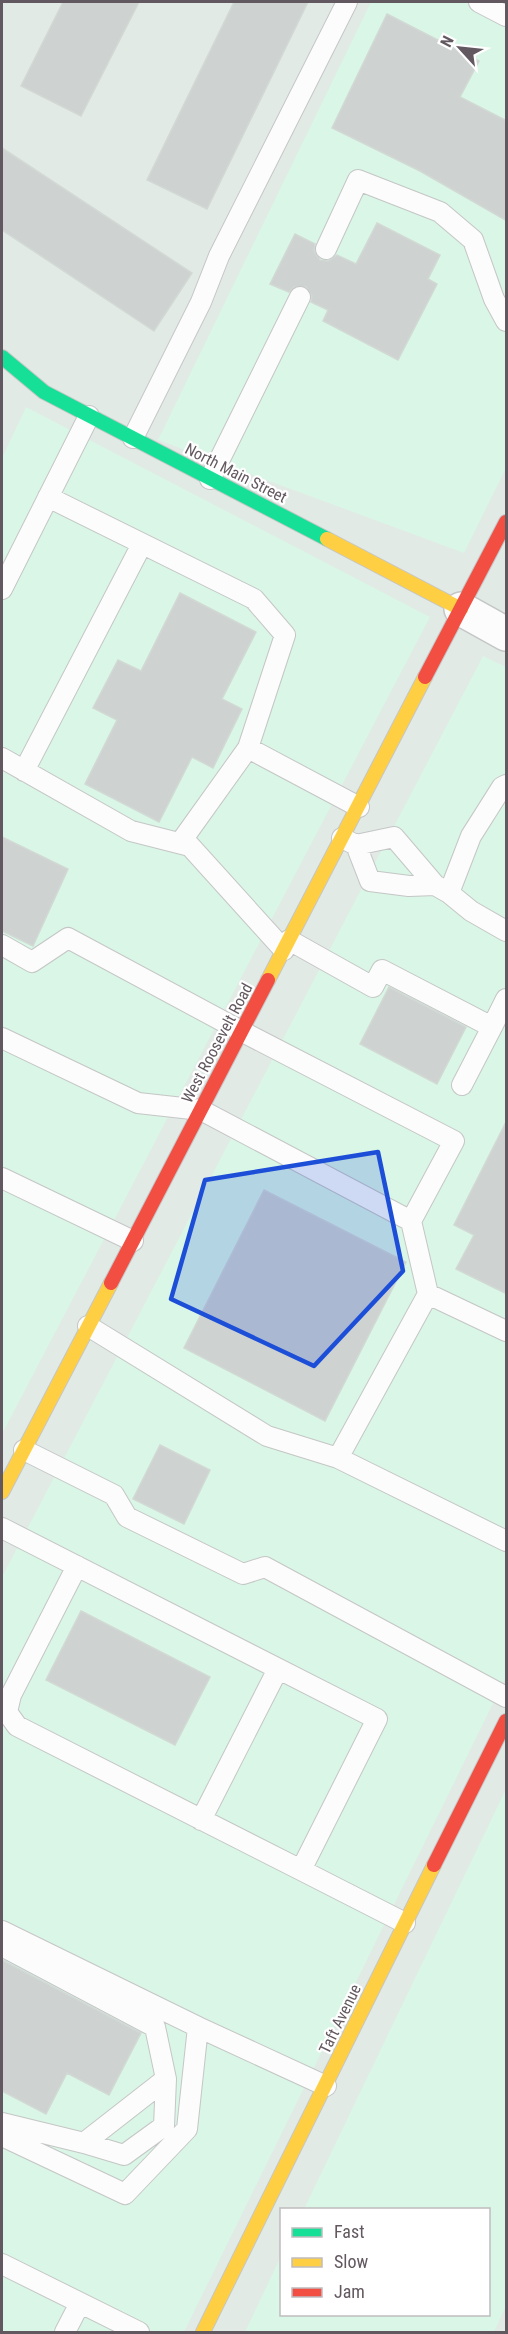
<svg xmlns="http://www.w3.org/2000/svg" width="508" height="2334" viewBox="0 0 508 2334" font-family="'Roboto Condensed',sans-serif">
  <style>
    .commercial { fill: #d9f6e6 }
    .building { fill: #ced3d1; stroke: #d2d9d5; stroke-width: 1.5 }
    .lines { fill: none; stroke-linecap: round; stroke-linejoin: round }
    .lane-casing { stroke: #c5c6c6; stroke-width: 22 }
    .street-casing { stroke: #c5c6c6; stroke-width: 36 }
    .fast-casing { stroke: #c5c6c6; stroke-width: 16 }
    .slow-casing { stroke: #c5c6c6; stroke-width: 16 }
    .jam-casing { stroke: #c5c6c6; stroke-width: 16 }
    .lane { stroke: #fbfcfb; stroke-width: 20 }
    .street { stroke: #fbfcfb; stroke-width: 33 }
    .fast { stroke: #16e098; stroke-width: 14 }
    .slow { stroke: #ffcf43; stroke-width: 14 }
    .jam { stroke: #f24e42; stroke-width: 14 }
    .marked { fill: #1d4ed8; fill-opacity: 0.2; stroke: #1d4ed8; stroke-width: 4.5; stroke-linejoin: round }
    .labels { text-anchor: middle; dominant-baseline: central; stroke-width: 4.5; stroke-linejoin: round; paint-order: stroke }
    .street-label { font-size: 16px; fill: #62585f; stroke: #fff }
  </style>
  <rect width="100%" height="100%" fill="#e2eae6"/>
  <path class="commercial" d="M371 2H506V468L464 553 158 440Z
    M26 407 430 617 2 1434V458Z
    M483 656 506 667V1677L184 2332H2V1577Z
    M506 1789V2306L494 2332H245L281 2256 282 2314H488V2210L304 2209Z"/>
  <path class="building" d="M63 2H139L81 116 21 86Z
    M234 2H308L207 209 147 180Z
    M387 14 479 61 460 97 507 121V221L420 171 332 128Z
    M2 148 192 273 154 331 2 230Z
    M377 223 440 255 428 279 437 284 398 360 323 321 328 310 311 302 312 296 306 287H294L289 292 270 284 295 234 315 244 314 251 320 260 328 261 337 255 356 264Z
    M180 593 256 632 222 699 242 709 213 768 192 757 159 822 85 784 117 720 93 708 118 660 141 671Z
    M2 837 68 869 33 946 2 931Z
    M389 987 466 1027 437 1084 360 1044Z
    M507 1120V1294L456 1269 474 1235 454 1225Z
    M264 1190 406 1262 325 1421 184 1348Z
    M160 1445 210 1470 184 1524 133 1499Z
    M81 1611 210 1677 175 1745 46 1680Z
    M2 1960 141 2033 109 2095 67 2073 46 2114 2 2091Z"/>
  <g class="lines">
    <g class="lane-casing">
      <path id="lane" d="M479 2 506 16
        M326 249 358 180 440 212 473 240 494 299 506 321
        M133 438 201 302 219 256 347 2
        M210 479 300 297
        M48 497 254 599 285 635 248 748 359 807
        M2 589 89 416
        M2 758 131 831 190 846 284 950
        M24 771 142 544
        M342 838 356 845 394 837 435 885 449 893 471 911 506 931
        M180 843 248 748
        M356 845 370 881 409 886 435 885
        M449 893 471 836 502 787 506 785
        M289 940 373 987 382 970 492 1027 506 999
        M2 945 32 962 68 938 241 1031 454 1141 411 1221 201 1110 138 1103 2 1038
        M462 1085 492 1027
        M2 1178 133 1241
        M428 1294 506 1331
        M88 1326 267 1436 338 1458 428 1294 411 1221
        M24 1450 114 1495 127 1517 243 1574 265 1567 506 1697
        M338 1458 506 1541
        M2 1528 377 1719 301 1870 405 1923
        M77 1566 11 1695 7 1712 17 1726 301 1870
        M201 1820 278 1669
        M2 1931 198 2027 187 2129 125 2194 2 2136
        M2 1946 155 2027 166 2079 84 2143 2 2123
        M198 2027 326 2086
        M84 2143 124 2155 164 2126 166 2079
        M2 2264 139 2332
        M65 2332 80 2303"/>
    </g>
    <g class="street-casing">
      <path id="street" d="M461 609 506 634"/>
    </g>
    <g class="fast-casing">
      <path id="fast" d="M2 357 44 392 327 539"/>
    </g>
    <g class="slow-casing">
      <path id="slow" d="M327 539 461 609
        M268 980 425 677
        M2 1492 111 1283
        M203 2332 434 1865"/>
    </g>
    <g class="jam-casing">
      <path id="jam" d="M425 677 506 522
        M111 1283 268 980
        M434 1865 506 1721"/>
    </g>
    <use href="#lane" class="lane"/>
    <use href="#street" class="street"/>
    <use href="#fast" class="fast"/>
    <use href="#slow" class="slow"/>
    <use href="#jam" class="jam"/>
  </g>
  <path class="marked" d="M378 1152 403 1271 314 1366 171 1299 205 1180Z"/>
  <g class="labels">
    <g class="street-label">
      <text transform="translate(236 473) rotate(27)">North Main Street</text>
      <text transform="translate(217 1043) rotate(-62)">West Roosevelt Road</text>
      <text transform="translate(340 2019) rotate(-64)">Taft Avenue</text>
    </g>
  </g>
  <rect width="508" height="2334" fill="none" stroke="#62585f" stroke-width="6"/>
  <rect x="280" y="2208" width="210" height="108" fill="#ffffff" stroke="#c0bcbf" stroke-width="1.5"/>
  <rect x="292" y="2228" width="30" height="9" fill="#16e098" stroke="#c0bcbf" stroke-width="1.5"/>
  <text x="334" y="2238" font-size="18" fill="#62585f">Fast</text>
  <rect x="292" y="2258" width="30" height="9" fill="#ffcf43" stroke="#c0bcbf" stroke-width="1.5"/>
  <text x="334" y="2268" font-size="18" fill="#62585f">Slow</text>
  <rect x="292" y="2288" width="30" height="9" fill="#f24e42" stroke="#c0bcbf" stroke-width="1.5"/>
  <text x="334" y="2298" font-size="18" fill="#62585f">Jam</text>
  <g transform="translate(460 48) rotate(297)" stroke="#ffffff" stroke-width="4.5" paint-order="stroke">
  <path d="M0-4.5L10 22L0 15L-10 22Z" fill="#62585f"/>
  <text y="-9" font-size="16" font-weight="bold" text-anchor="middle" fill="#62585f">N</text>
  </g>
</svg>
